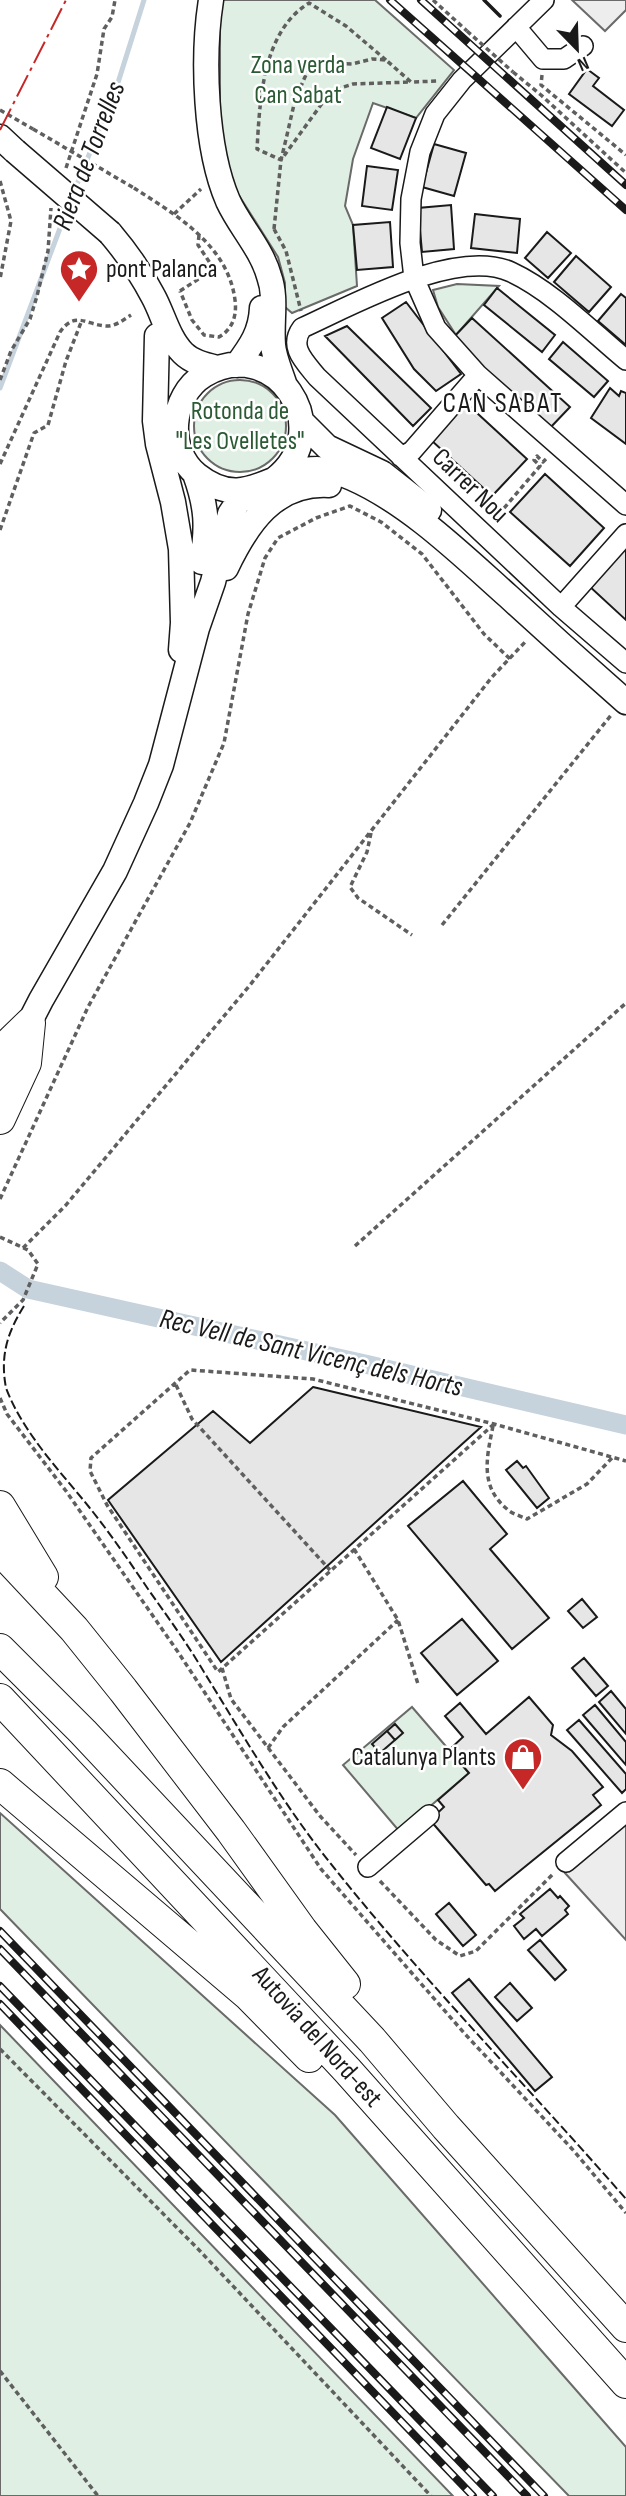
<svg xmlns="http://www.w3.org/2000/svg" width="626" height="2496" viewBox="0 0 626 2496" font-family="'Sofia Sans Condensed',sans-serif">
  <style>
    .green { fill: #e0efe3; stroke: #6a6a6a; stroke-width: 2 }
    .parking { fill: #ededed; stroke: #6a6a6a; stroke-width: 2 }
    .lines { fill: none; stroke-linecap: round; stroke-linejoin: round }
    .stream { stroke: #c6d2dc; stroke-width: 5 }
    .canal { stroke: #c6d2dc; stroke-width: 19 }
    .building { fill: #e6e6e6; stroke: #1a1a1a; stroke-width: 2 }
    .minor-casing { stroke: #1a1a1a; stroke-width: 22 }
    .major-casing { stroke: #1a1a1a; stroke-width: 27 }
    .highway-casing { stroke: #1a1a1a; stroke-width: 32 }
    .path { stroke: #5f5f5f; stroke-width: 3.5; stroke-dasharray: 5 3.5; stroke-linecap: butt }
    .minor { stroke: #fff; stroke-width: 19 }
    .major { stroke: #fff; stroke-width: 24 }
    .highway { stroke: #fff; stroke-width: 30 }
    .rail-casing { stroke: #1a1a1a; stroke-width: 8 }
    .rail { stroke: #fff; stroke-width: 5; stroke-dasharray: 16; stroke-linecap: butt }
    .major-bridge-casing { stroke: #1a1a1a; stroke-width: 27; stroke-linecap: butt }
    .path-bridge { stroke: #5f5f5f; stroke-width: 3.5; stroke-dasharray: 5 3.5; stroke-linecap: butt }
    .major-bridge { stroke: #fff; stroke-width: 24 }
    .fence { stroke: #1a1a1a; stroke-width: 2; stroke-dasharray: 9 3.5; stroke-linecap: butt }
    .wall { stroke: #1a1a1a; stroke-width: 3.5 }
    .power { stroke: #c62828; stroke-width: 2; stroke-dasharray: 24 5 3.5 5; stroke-linecap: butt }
    .labels { text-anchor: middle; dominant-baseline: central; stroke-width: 5; stroke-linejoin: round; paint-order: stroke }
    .park-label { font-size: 26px; fill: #2b5a34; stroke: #fff }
    .poi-label { font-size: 26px; fill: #1a1a1a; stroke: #fff; text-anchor: start }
    .street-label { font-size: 26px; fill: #1a1a1a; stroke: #fff }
    .water-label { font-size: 28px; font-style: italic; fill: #1a1a1a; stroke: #fff }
    .neighbourhood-label { font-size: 28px; letter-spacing: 2px; fill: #1a1a1a; stroke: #fff }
  </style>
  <rect width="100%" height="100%" fill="#fff"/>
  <path class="green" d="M220 0H375L454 70 416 118 373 103 353 159 345 206 353 225 357 286 292 313 285 307V283L278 257 238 194 226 164 220 111Z
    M457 284 499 286 456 335 438 307 433 290Z
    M194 426a46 46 0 1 1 92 0a46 46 0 1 1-92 0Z
    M412 1707 469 1773 400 1832 343 1765Z
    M0 1813 335 2115 626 2447V2496H569L0 1909Z
    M0 2025 453 2496H0Z"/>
  <path class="parking" d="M572 0H626V10L605 31Z
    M626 1824V1940L565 1873Z"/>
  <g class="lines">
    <path class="stream" d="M73 194 116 89 144 0
      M0 388 68 207"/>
    <path class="canal" d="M0 1271 28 1289 365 1364 626 1425"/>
  </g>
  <path class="building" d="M587 69 599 78 593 86 624 110 612 126 569 94Z
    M387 107 416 118 400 159 371 148Z
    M434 144 466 153 454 196 422 187Z
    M367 166 398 170 392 210 362 206Z
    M451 205 454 249 422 252 418 208Z
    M475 214 520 219 517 253 471 248Z
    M390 222 393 267 357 270 353 225Z
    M547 232 571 253 548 278 525 258Z
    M576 256 611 287 589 312 554 282Z
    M497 288 555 335 542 352 484 305Z
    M621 294 626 298V345L598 321Z
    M406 302 461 374 436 391 414 369 382 318Z
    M472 318 570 407 549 429 452 339Z
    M347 326 431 408 413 426 325 336Z
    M563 342 608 381 594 397 549 359Z
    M610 388 619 396 621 391 626 393V444L591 418Z
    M465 402 527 459 492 496 431 440Z
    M545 474 604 528 570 566 510 512Z
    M626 544V620L588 585Z
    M313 1387 481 1427 221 1662 108 1500 213 1411 250 1443Z
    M517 1461 523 1468 526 1466 549 1498 537 1508 506 1470Z
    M463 1481 507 1534 490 1549 549 1618 512 1649 408 1526Z
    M582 1599 597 1617 583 1628 568 1611Z
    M462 1619 498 1661 457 1695 421 1653Z
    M584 1658 608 1686 596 1696 572 1668Z
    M611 1691 626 1709V1734L599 1702Z
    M529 1697 553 1725 551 1735 572 1751 603 1787 593 1795 601 1805 495 1891 489 1884 486 1885 430 1820 444 1807 438 1800 469 1773 449 1750 463 1737 445 1716 460 1703 486 1734Z
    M595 1705 626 1742V1765L583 1715Z
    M579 1720 626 1774V1789L622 1793 567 1730Z
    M395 1724 403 1733 395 1740 387 1731Z
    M387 1731 395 1740 380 1753 372 1744Z
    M550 1889 558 1898 560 1896 569 1906 565 1910 568 1914 542 1936 536 1929 524 1939 514 1926 524 1918 520 1914Z
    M449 1903 476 1935 463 1946 436 1914Z
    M540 1940 566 1970 555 1980 528 1950Z
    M469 1979 552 2077 535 2091 452 1993Z
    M510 1983 532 2008 517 2021 495 1997Z"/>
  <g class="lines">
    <g class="minor-casing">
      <path id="minor" d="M544 0 462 80 435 114 420 152 411 199 410 243 414 278 436 328 478 375 626 505
        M516 27 543 59H564L583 46
        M626 360C591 331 552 291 511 272 456 247 353 305 302 328 288 347 305 362 317 377L561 607 626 663
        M401 457 412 451 478 375
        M561 607 626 534
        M566 1862 626 1812
        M368 1867 429 1815"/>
    </g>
    <g class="major-casing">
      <path id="major" d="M211 0C202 57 205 148 228 201 240 227 261 248 269 276 277 298 271 321 273 345 274 358 281 373 285 386
        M0 137 15 151
        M110 233C127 253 141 273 153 296 163 314 168 338 183 353 192 362 205 365 217 368
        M157 336 155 421 158 444 173 502 181 549 183 623 181 650
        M237 365C251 346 261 332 262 308
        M302 422 327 447 382 473 429 510
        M195 474C207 507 208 527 202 562
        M275 479C340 428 273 333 204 375 170 396 166 450 197 475 245 513 270 469 317 469 329 469 341 473 352 478 409 503 462 555 508 596 547 632 586 667 626 702
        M226 568C247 524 274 482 329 485
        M0 1080 41 1000 115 871 146 803 161 765 197 628 213 582 230 514 238 502 259 487"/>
    </g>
    <g class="highway-casing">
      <path id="highway" d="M0 1052 30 1023
        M0 1119 26 1063 30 1023
        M0 1506 43 1577
        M0 1550 74 1629 123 1690 231 1831 302 1930 345 1984
        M0 1649 83 1732 372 2040 446 2127 626 2327
        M0 1699 347 2070 626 2383
        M0 1784 248 1995 309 2057"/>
    </g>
    <path class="path" d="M433 0 467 31
      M386 60 346 26 309 3C262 32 260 100 257 149L281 160 331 91 353 84 411 82
      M513 72 541 95 626 173
      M542 75 541 85 626 155
      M0 110 33 129
      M66 168 97 74 104 29 112 17 115 0
      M0 181 11 221 0 279
      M134 188C176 215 228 245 235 300 237 315 233 329 219 337L204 335 192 320 180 291
      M174 214 201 189
      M274 229 281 160 287 135 295 100 308 70 321 63 352 64 372 59 386 60 411 82 439 81
      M274 229 286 251 301 311
      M199 235 198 245 214 269
      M180 291 217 267
      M0 380 11 351 30 319 37 296 48 251 51 208
      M0 464 60 332C75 311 85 324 105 326 115 327 123 320 131 315
      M493 521 540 466 534 460 537 456 543 462 547 458
      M0 530 34 433 48 425 66 361 82 320
      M371 833 367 852 350 887 358 898 412 935
      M442 925 612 714
      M0 1199 88 1007 190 823 224 743 248 614 265 558 278 538 316 518 350 506 381 522 422 554 484 634 510 659
      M0 1237 28 1250 38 1264 23 1300 0 1323
      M355 1246 626 1003
      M23 1248 66 1205 250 985 492 677 527 640
      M176 1385 192 1419 330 1570
      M0 1398 7 1414 66 1491 178 1652 321 1869 465 2034 574 2151 626 2213
      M494 1424 218 1672 107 1505 90 1471 91 1458 190 1370 313 1379 494 1424 626 1461
      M493 1426C487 1456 479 1486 507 1509 512 1514 521 1516 527 1519L587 1484 612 1458
      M354 1549 398 1620 418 1684
      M222 1668 231 1699 320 1816 356 1855
      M268 1748 283 1727 398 1620
      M380 1881 436 1940 460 1956 476 1951 554 1873
      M0 2049 200 2251 431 2496
      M0 2371 98 2496"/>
    <use href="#minor" class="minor"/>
    <use href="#major" class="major"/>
    <use href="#highway" class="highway"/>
    <g class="rail-casing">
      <path id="rail" d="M390 0 626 210
        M421 0 626 185
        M0 1931 544 2496
        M0 1949 527 2496
        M0 1986 493 2496
        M0 2004 473 2496"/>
    </g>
    <use href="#rail" class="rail"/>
    <g class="major-bridge-casing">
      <path id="major-bridge" d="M15 151 110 233"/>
    </g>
    <path class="path-bridge" d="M467 31 513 72
      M33 129 134 188"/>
    <use href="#major-bridge" class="major-bridge"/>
    <path class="fence" d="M24 1306C7 1333 0 1356 6 1388 23 1433 60 1471 89 1507 110 1533 129 1561 148 1589 167 1616 187 1643 204 1672 241 1732 277 1794 320 1850 415 1972 524 2082 626 2199"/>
    <path class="wall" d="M484 0 500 16"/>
    <path class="power" d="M0 130 66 0"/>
  </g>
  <defs>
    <g id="sight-pin" transform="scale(2.0125)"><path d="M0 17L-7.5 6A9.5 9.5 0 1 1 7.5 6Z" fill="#c62828" stroke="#fff"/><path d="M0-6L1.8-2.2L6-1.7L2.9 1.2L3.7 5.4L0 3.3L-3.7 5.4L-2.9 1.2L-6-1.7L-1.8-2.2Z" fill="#fff"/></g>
    <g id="shop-pin" transform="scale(2.0125)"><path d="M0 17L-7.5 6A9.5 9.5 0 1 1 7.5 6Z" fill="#c62828" stroke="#fff"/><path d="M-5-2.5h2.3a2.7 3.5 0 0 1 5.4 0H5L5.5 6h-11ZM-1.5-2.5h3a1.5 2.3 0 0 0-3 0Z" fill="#fff"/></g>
  </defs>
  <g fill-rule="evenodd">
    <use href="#sight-pin" x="79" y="269"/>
    <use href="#shop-pin" x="523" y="1757"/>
  </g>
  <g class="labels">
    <g class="park-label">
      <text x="298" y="65">Zona verda<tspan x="298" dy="30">Can Sabat</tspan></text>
      <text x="240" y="411">Rotonda de<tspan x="240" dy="30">"Les Ovelletes"</tspan></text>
    </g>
    <g class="poi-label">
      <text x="106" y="269">pont Palanca</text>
      <text x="496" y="1757" text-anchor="end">Catalunya Plants</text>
    </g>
    <g class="street-label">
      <text transform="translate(470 486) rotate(44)">Carrer Nou</text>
      <text transform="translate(317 2037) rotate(48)">Autovia del Nord-est</text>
    </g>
    <g class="water-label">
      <text transform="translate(89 156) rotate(-69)">Riera de Torrelles</text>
      <text transform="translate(311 1353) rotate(13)">Rec Vell de Sant Vicenç dels Horts</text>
    </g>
    <g class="neighbourhood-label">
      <text x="503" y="403">CAN SABAT</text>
    </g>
  </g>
  <g transform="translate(577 49) rotate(157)" stroke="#ffffff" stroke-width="5" paint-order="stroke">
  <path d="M0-5L12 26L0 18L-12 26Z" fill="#1a1a1a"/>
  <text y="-10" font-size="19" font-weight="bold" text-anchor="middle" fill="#1a1a1a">N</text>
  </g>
</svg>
